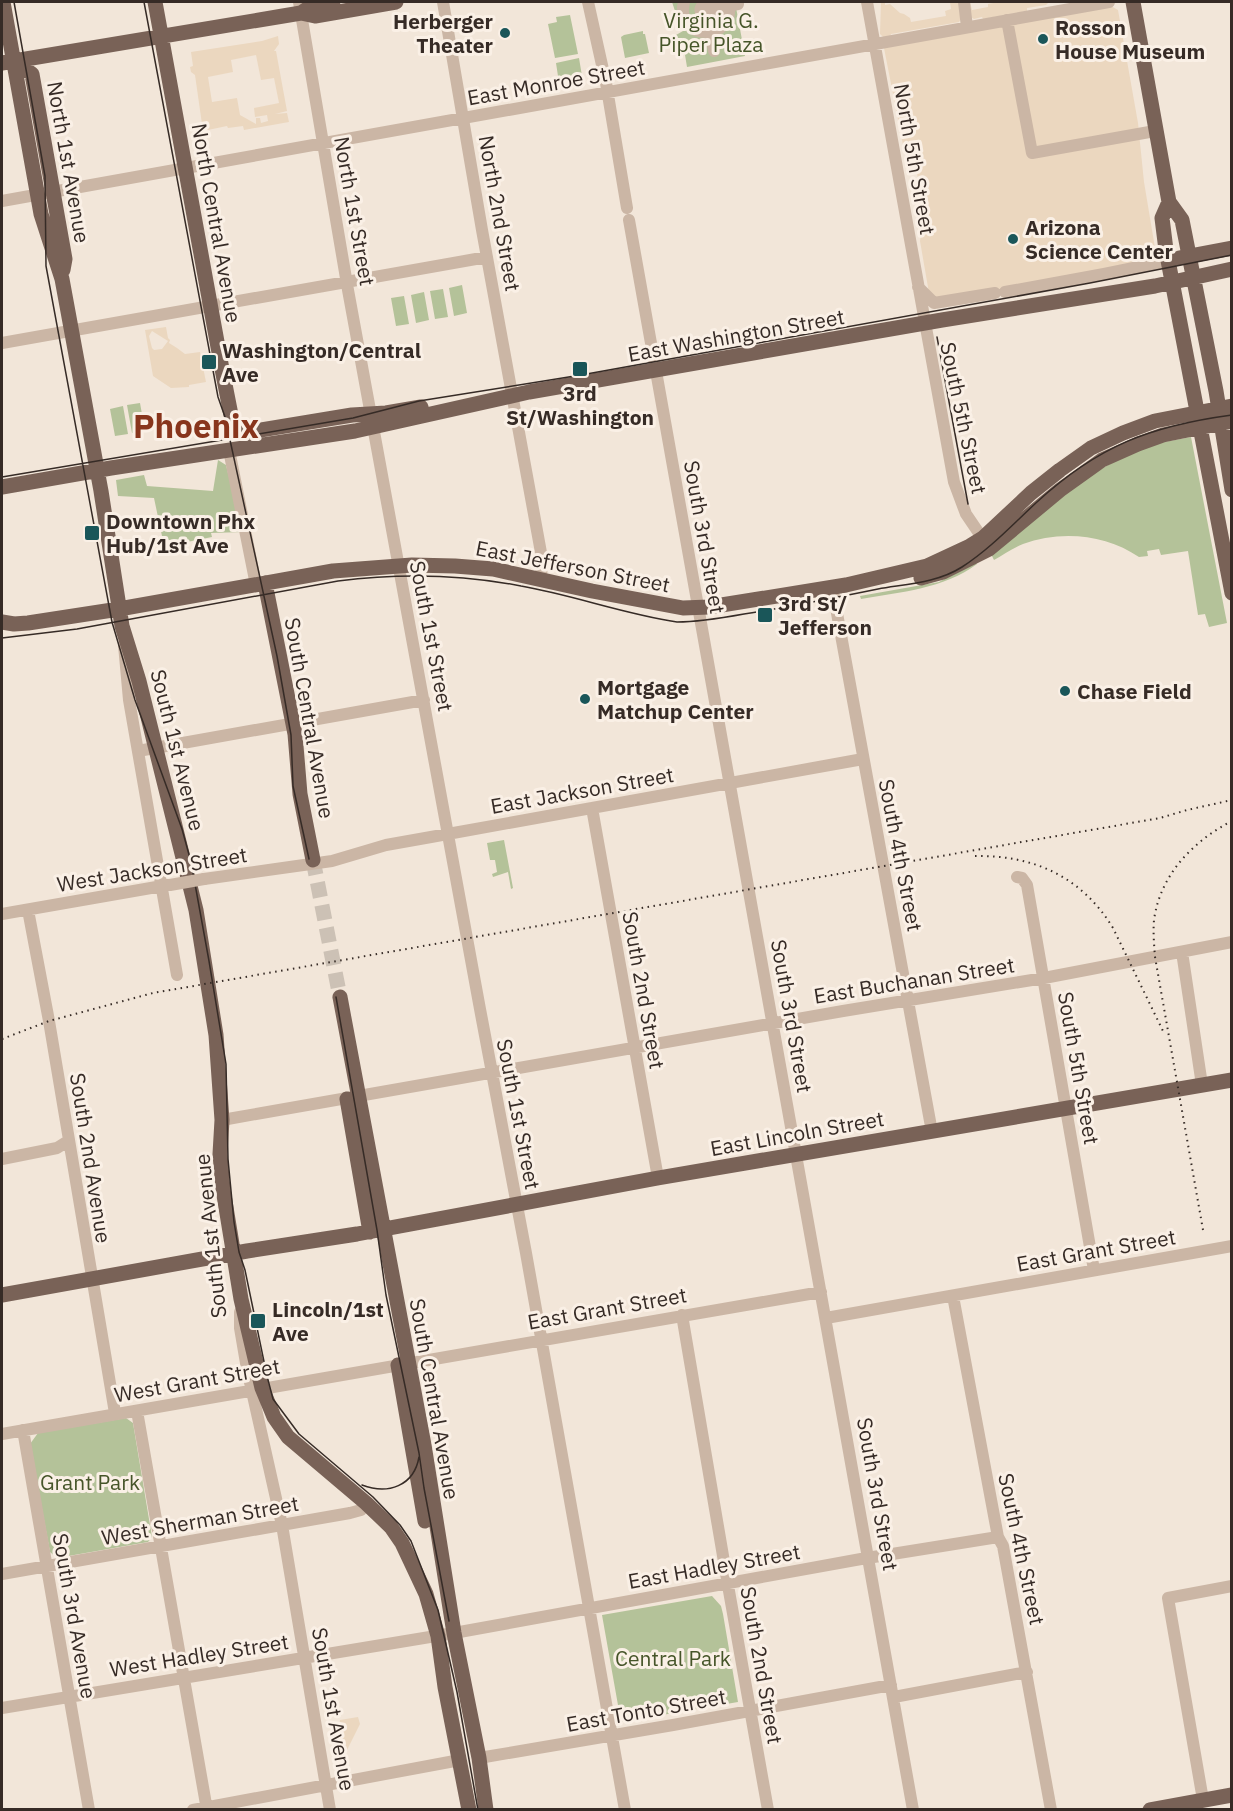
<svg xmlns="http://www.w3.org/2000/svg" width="1233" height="1811" viewBox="0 0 1233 1811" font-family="'IBM Plex Sans',sans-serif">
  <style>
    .green { fill: #b4c299 }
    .plaza { fill: #ebd7bf; fill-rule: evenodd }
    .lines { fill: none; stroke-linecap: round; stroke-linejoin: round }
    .major-tunnel { stroke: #ccc1b5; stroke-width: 15; stroke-dasharray: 15 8; stroke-linecap: butt }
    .minor { stroke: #cbb6a5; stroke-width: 12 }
    .major { stroke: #796257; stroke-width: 15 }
    .tram { stroke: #362b26; stroke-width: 1.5 }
    .rail { stroke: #362b26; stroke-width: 2; stroke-dasharray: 1.5 4.5; stroke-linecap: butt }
    .minor-bridge { stroke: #cbb6a5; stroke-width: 12 }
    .poi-dot { fill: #1a5659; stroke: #faf0e6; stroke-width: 2 }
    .labels { text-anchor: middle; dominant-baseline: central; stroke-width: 6; stroke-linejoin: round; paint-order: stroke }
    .park-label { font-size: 21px; fill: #465529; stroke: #faf0e6 }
    .poi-label { font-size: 21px; font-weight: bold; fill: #362b26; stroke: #faf0e6; text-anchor: start }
    .street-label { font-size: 21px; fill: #362b26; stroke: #faf0e6 }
    .town-label { font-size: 33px; font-weight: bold; fill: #88351c; stroke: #faf0e6 }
  </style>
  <rect width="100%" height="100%" fill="#f2e6d9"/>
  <path class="green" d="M672 2H735L745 56 687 67 685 55 679 53 676 35 683 31 679 13 675 11Z
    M570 15 578 54 555 58 548 24 557 22 556 17Z
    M643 31V34H645L649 53 625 58 621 37 624 35Z
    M579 58 582 76 563 80 558 76 556 63Z
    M462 285 467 313 454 316 449 288Z
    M443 289 448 317 435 319 430 291Z
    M424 292 429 320 416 323 411 295Z
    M404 296 409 324 396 326 391 298Z
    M140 403 145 431 132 433 127 405Z
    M123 406 128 434 115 436 110 409Z
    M1191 437 1227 623 1209 627 1205 614 1198 615 1188 551 1161 555 1159 549 1147 551 1148 556 1139 557C1106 534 1060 530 1023 544 1013 548 1003 555 994 560L991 554 1063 492 1138 447Z
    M218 460 226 465 243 532 211 533 212 537 172 545 171 541 162 536 154 498 118 496 116 480 144 475 147 486 213 491Z
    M975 561 977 564C943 589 901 592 861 599L860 596 939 582Z
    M504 840 513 888 511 889 508 872 493 877 492 874 497 872 495 860H490L487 843Z
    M126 1418 133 1423 152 1537 148 1542 57 1558 50 1552 30 1444 38 1433Z
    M712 1596 721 1606 723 1614 738 1702 621 1722 602 1615Z"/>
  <path class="plaza" d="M881 2H885V5L890 4 900 13 904 14 910 18 911 22 946 16 945 11 951 9 950 2H970L972 10 988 7V4L998 2H1049L1046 5 1027 8V11L983 19 982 17 974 19 969 16 962 17 959 22 891 34 890 37 884 38 880 34Z
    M1111 6 1118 10 1138 123 1144 182 1155 248 1154 256 1150 260 1101 271 939 300 929 293 920 241 924 213 915 162 904 150 884 48Z
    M278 36 279 44 274 51H276L287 111 275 114 287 113 289 122 244 130 243 126 228 128 227 126 203 131 195 75 191 72 190 67 193 66 191 52 262 41ZM256 55 261 80 274 78 279 103 254 108 255 117 267 115 268 121 261 123 260 118H256V124L240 115 237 98 212 102 208 77 233 72 231 60Z
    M166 327 168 338 170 340 169 343 177 348 185 354 200 352 206 382 189 385V387L171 388 153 376 145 330ZM152 331 168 341 162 349 154 350 152 348 149 336Z
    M358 1717 360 1724 346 1752 343 1750 339 1730 340 1720Z"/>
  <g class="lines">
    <path class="major-tunnel" d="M313 860 340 997"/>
    <path class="minor" d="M299 2 348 290 480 1009 526 1253 625 1810
      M443 2 482 230 542 558 541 579
      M588 2 606 83 627 208
      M684 2C674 42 738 42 728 2
      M867 2 954 482 966 514 987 545
      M964 2 967 27
      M700.5 10a5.5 5.5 0 1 1 11 0a5.5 5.5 0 1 1-11 0Z
      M711 9 738 4
      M707 14 714 51
      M1007 20 1032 153 1155 131
      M2 201 1109 2
      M629 220C721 750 821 1279 913 1810
      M918 287 934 303 995 293
      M1005 292 1104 274 1168 261
      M2 343 487 257
      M229 450 256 585
      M832 586 932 1132
      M124 645 129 700 177 975
      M138 751 424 700
      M592 808 658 1178
      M1017 877 1022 878 1027 885 1094 1270
      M204 879 332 861 386 845 431 837 863 759
      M28 910 49 1021 115 1413
      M2 914 168 885
      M1182 952 1202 1085
      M222 1120 843 1011 1044 978 1232 942
      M2 1159 57 1148 68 1141
      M953 1296 998 1537 1003 1546 1051 1810
      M240 1312V1328L247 1369 282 1525 330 1810
      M682 1315 729 1591 768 1810
      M826 1318 1232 1246
      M137 1411 207 1810
      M23 1430 89 1810
      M2 1434 821 1292
      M2 1574 350 1513 361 1510 366 1503
      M894 1697 1027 1672
      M2 1708 454 1633 861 1559 998 1537
      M479 1758 673 1725 891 1685
      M1203 1800 1168 1598 1232 1586
      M193 1810 460 1760"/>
    <path class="major" d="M3 2 41 214 62 279 101 491 122 626 139 681 196 910 216 1035 222 1120 220 1154 223 1189 241 1299 262 1388 274 1417 288 1437 366 1503 391 1527 402 1543 426 1594 438 1636 445 1687 469 1810
      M155 2 222 369 232 420C238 429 243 432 254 431L352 415 386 413 421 407
      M1133 2 1169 202 1182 220 1216 391 1232 490
      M301 13 313 5 333 2
      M14 61 32 74 65 259 63 270
      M2 63 283 16 301 13 315 16 396 2
      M1169 202 1162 218 1166 250 1232 593
      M1179 258 1232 248
      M2 487 111 468 355 431 529 392 942 320 1155 286 1232 269
      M921 578 943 572 989 549 1060 490 1102 460 1138 444 1163 435 1232 421
      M265 583 295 734 300 794 313 860
      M2 622 14 624 28 623 119 609 333 571 412 565 455 566 493 569 592 591 683 608 709 607 846 585 927 566 970 546 983 538 1031 493 1060 470 1091 448 1123 433 1155 421 1232 406
      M340 997 424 1445 454 1633 479 1758 486 1810
      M347 1099 370 1232
      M2 1295 247 1251 357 1234 658 1178 1232 1080
      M398 1365 425 1521
      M1150 1810 1232 1795"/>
    <path class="tram" d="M14 2 45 176 46 266 112 622 135 700 182 829 191 862 209 961 226 1064 228 1159 234 1222 239 1252 245 1270 267 1376 273 1399 299 1434 373 1497 400 1525 411 1541 438 1610 457 1692 478 1810
      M144 2 218 397 225 417 277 656 291 735 293 786 309 859
      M937 337 968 504
      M2 477 353 418 419 401 581 375 1090 283 1232 255
      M2 638 77 629 338 581C400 573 460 574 521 586 573 595 624 614 677 622 700 622 722 618 744 614 789 607 834 598 878 589 906 584 937 583 962 567 990 549 1012 525 1037 502 1098 446 1150 426 1232 415
      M336 997 377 1230 386 1295 419 1453 424 1488 449 1621
      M362 1485C388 1495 414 1486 419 1457"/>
    <path class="rail" d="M975 856C1034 855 1082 877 1113 928L1163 1031
      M2 1039 49 1021 153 993 1160 818 1187 810 1232 800
      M1203 1230 1155 957C1154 944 1153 932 1154 920 1160 875 1193 841 1232 821"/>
    <path class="minor-bridge" d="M170 885 204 879"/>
  </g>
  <g class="poi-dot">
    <circle cx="505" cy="33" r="6"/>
    <circle cx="1043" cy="39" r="6"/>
    <circle cx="1013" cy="239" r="6"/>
    <rect x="201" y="354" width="16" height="16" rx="3"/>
    <rect x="572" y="361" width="16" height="16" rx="3"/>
    <rect x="84" y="525" width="16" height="16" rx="3"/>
    <rect x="757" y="607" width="16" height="16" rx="3"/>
    <circle cx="1065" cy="691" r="6"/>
    <circle cx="585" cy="699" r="6"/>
    <rect x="250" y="1313" width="16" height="16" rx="3"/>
  </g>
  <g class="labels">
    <g class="park-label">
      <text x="711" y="20">Virginia G.<tspan x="711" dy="24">Piper Plaza</tspan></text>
      <text x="90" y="1482">Grant Park</text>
      <text x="673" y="1658">Central Park</text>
    </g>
    <g class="poi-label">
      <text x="493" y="21" text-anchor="end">Herberger<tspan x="493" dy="24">Theater</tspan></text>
      <text x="1055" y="27">Rosson<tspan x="1055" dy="24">House Museum</tspan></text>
      <text x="1025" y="227">Arizona<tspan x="1025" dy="24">Science Center</tspan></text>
      <text x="222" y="350">Washington/Central<tspan x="222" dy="24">Ave</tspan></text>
      <text x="580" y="393" text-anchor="middle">3rd<tspan x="580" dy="24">St/Washington</tspan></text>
      <text x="106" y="521">Downtown Phx<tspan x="106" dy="24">Hub/1st Ave</tspan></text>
      <text x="778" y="603">3rd St/<tspan x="778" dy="24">Jefferson</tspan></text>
      <text x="597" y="687">Mortgage<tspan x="597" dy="24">Matchup Center</tspan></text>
      <text x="1077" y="691">Chase Field</text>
      <text x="272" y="1309">Lincoln/1st<tspan x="272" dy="24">Ave</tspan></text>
    </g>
    <g class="street-label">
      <text transform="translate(556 82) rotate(-10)">East Monroe Street</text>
      <text transform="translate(915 159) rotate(80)">North 5th Street</text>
      <text transform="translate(69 162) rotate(80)">North 1st Avenue</text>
      <text transform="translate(355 211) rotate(80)">North 1st Street</text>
      <text transform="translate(500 213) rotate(80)">North 2nd Street</text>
      <text transform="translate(217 223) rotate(80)">North Central Avenue</text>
      <text transform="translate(736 335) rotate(-10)">East Washington Street</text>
      <text transform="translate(964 418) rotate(78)">South 5th Street</text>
      <text transform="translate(705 537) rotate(80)">South 3rd Street</text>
      <text transform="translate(573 566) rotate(11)">East Jefferson Street</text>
      <text transform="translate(432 636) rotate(79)">South 1st Street</text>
      <text transform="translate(310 718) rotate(80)">South Central Avenue</text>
      <text transform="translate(178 750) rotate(76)">South 1st Avenue</text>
      <text transform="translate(582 790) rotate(-10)">East Jackson Street</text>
      <text transform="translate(901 855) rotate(79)">South 4th Street</text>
      <text transform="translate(152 869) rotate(-9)">West Jackson Street</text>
      <text transform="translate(914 980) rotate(-9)">East Buchanan Street</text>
      <text transform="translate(644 990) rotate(80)">South 2nd Street</text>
      <text transform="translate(792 1016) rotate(80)">South 3rd Street</text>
      <text transform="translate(1079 1068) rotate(80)">South 5th Street</text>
      <text transform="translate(519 1114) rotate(79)">South 1st Street</text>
      <text transform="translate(797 1133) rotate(-10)">East Lincoln Street</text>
      <text transform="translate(91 1158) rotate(81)">South 2nd Avenue</text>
      <text transform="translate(210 1236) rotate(-96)">South 1st Avenue</text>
      <text transform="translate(1096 1250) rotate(-10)">East Grant Street</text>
      <text transform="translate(607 1308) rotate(-10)">East Grant Street</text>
      <text transform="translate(197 1380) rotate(-10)">West Grant Street</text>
      <text transform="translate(435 1399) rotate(80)">South Central Avenue</text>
      <text transform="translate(878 1494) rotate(80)">South 3rd Street</text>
      <text transform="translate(200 1520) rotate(-10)">West Sherman Street</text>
      <text transform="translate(1022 1549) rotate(78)">South 4th Street</text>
      <text transform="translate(714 1566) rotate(-10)">East Hadley Street</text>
      <text transform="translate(75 1616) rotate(80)">South 3rd Avenue</text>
      <text transform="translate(199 1655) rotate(-9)">West Hadley Street</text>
      <text transform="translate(762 1665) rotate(80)">South 2nd Street</text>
      <text transform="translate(334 1709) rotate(80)">South 1st Avenue</text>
      <text transform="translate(646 1710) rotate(-10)">East Tonto Street</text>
    </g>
    <g class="town-label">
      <text x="196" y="425">Phoenix</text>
    </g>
  </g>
  <rect width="1233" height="1811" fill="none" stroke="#362b26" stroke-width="6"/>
</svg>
